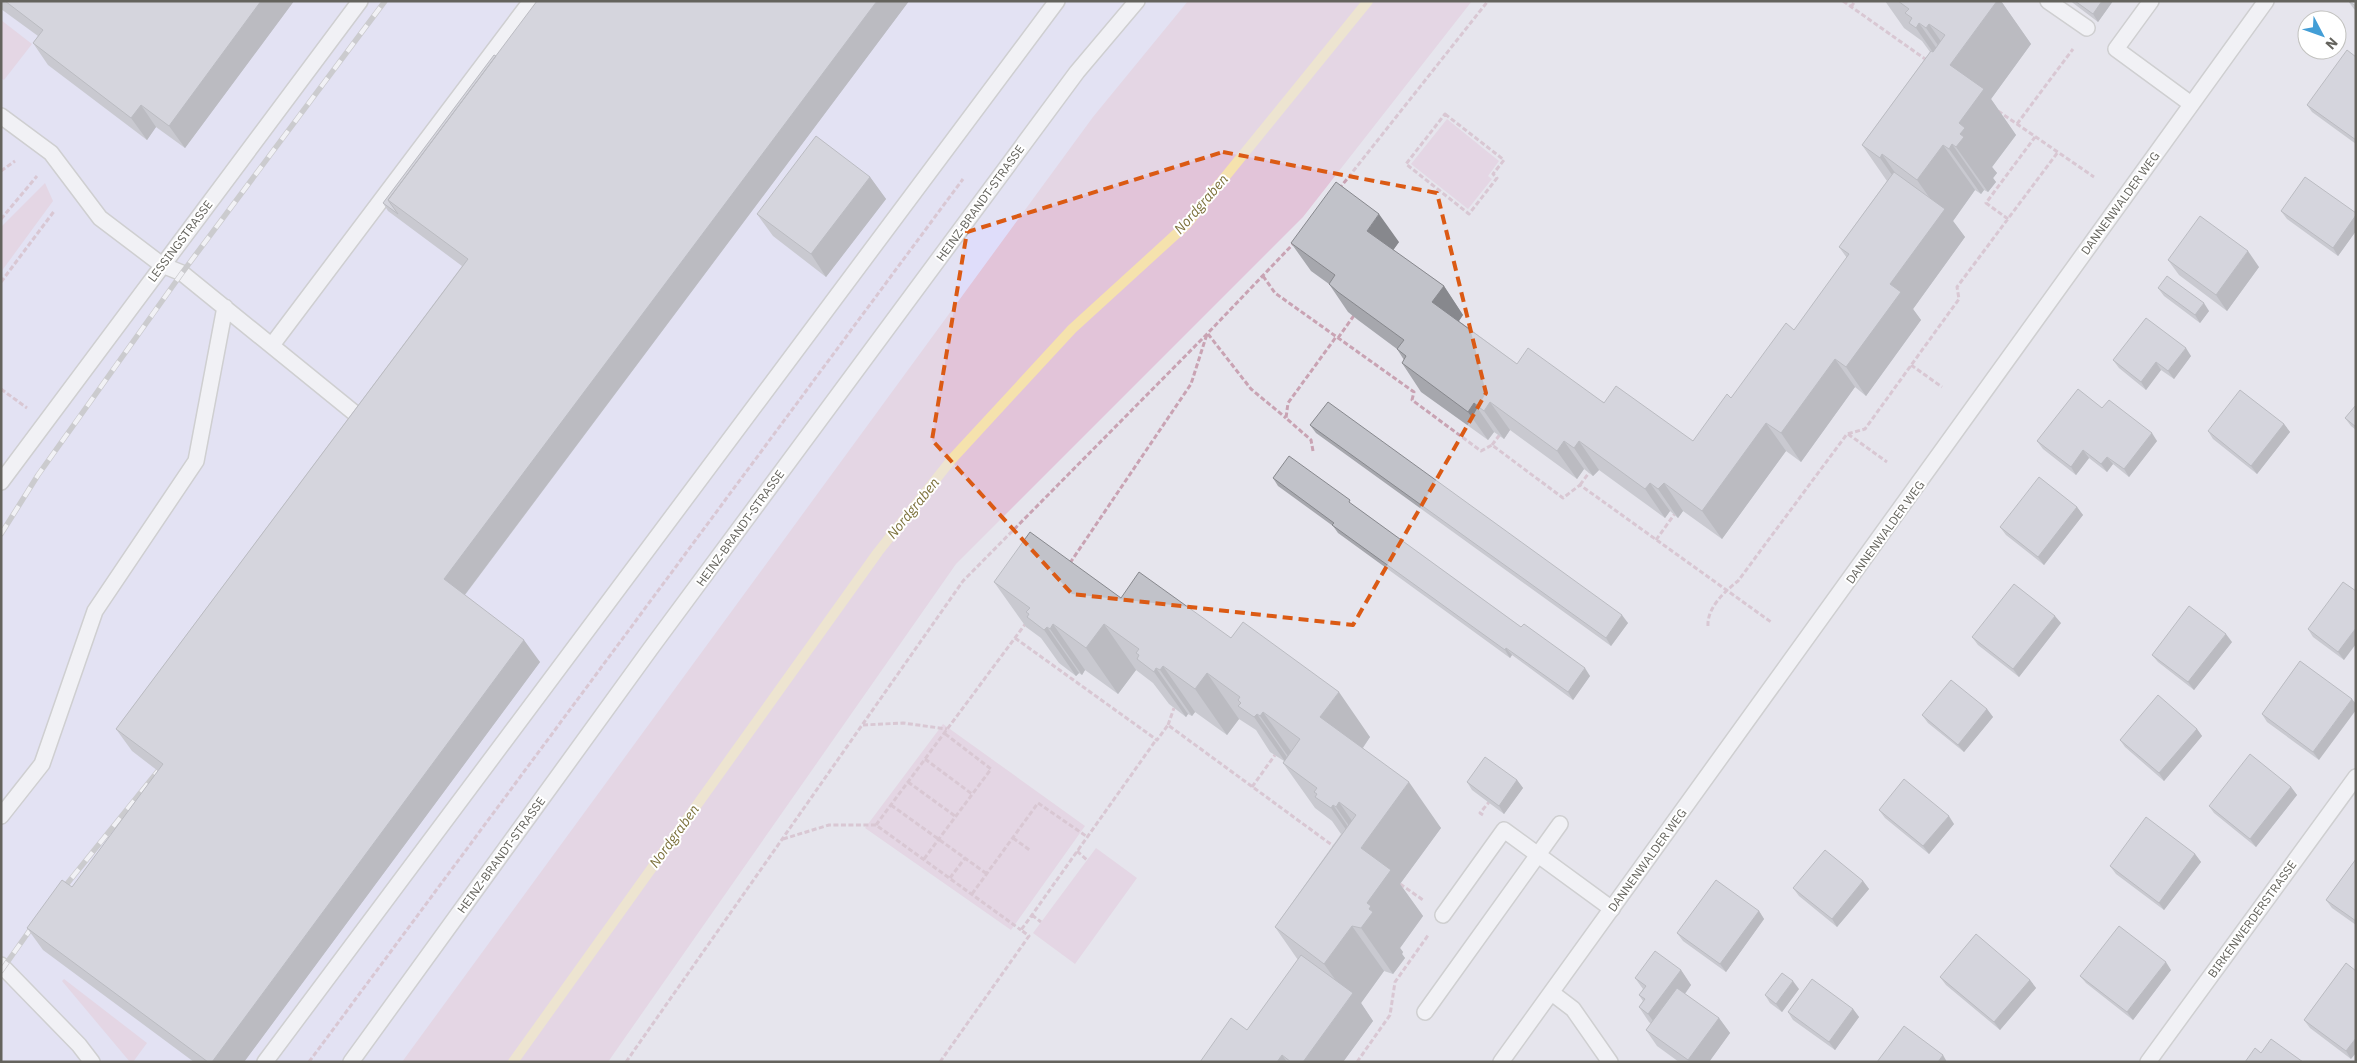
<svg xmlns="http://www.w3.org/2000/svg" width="2357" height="1063" viewBox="0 0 2357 1063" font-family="'IBM Plex Sans',sans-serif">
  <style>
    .commercial { fill: #dfddfa }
    .green { fill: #e2c4d9 }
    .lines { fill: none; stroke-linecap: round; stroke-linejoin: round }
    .stream { stroke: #f5e2ad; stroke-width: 10 }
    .service-casing { stroke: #b3b3ae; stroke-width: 18 }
    .minor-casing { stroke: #b3b3ae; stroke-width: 18 }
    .path { stroke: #c9a3b3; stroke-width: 3; stroke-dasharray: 5 2.5; stroke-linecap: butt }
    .service { stroke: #fff; stroke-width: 15 }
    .minor { stroke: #fff; stroke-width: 15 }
    .rail-casing { stroke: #abaaa9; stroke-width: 5.5 }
    .rail { stroke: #fff; stroke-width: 4; stroke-dasharray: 11; stroke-linecap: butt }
    .wall { fill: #a6a7ad }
    .shaded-wall { fill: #87888d }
    .building { fill: #c1c2c9; stroke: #87888d }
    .marked { fill: none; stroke: #db5a14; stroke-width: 4; stroke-dasharray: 10 6; stroke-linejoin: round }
    .labels { text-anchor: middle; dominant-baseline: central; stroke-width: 4; stroke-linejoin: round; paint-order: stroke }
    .street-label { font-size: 12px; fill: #64635d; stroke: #fff }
    .water-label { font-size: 14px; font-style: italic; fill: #7c713b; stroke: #fff }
  </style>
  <rect width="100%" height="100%" fill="#e6e5ed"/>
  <path class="commercial" d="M1 1H1262L421 1062H1Z"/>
  <path class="green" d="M1188 1H1472L1303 217 956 564 608 1062H402L1093 117Z
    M1 20 32 44 4 80 1 78Z
    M1447 119 1499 161 1488 176 1492 179 1468 209 1411 164Z
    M45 183 53 201 1 272V227Z
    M943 724 1085 826 1011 930 865 828Z
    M1096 848 1137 878 1075 964 1033 933Z
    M64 979 147 1043 133 1062H130L62 981Z"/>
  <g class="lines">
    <path class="stream" d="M513 1062 878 552 952 459 1072 329 1186 225 1368 1"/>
    <g class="service-casing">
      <path id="service" d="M2048 1 2087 28
        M2151 1 2116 49 2191 104
        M1 116 51 153 100 218 162 265 182 273 368 424
        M272 345 531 1
        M1 482 360 1
        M1 816 42 764 95 611 196 461 225 307
        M1443 915 1504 830 1612 909
        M1 965 79 1045 92 1062
        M1425 1012 1560 824
        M265 1062 1057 1"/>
    </g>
    <g class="minor-casing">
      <path id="minor" d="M1552 993 1573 1009 1610 1062
        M351 1062 651 648 1077 72 1137 1
        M1501 1062 2266 1
        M2148 1062 2356 777"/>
    </g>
    <path class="path" d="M1843 1 1928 61
      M1851 7 1855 1
      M1998 111 2094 177
      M1445 114 1504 160 1493 174 1497 178 1469 214 1406 164Z
      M2017 124 2073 49
      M1 171 15 161
      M1339 189 1488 1
      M1 219 37 176
      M2008 219 1986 203 2035 137
      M1263 276 1275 293 1414 392 1412 400 1481 451 1492 445 1563 498 1580 485 1771 622
      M1 282 55 210
      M1208 334 1251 389 1286 418
      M1338 338 1355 314
      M1911 365 1942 387
      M1 389 27 408
      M1848 434 1887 462
      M1492 445 1501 433
      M1313 451 1311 440 1286 418 1288 403 1336 337
      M1580 485 1591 470
      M1656 540 1676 512
      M1070 563 1191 384 1207 334
      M1708 626C1707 608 1724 592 1738 581L1847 434 1865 429 1959 299 1957 287 2058 152
      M1015 638 1157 740 1168 725 1336 848
      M863 725 903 723 947 729
      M1168 725 1174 708
      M925 759 972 794
      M908 782 955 816
      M1252 787 1275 755
      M891 805 987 874
      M1483 815 1480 813 1489 802
      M876 825 1026 623
      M1013 838 1031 851
      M783 839 829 825H876L1021 930
      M1077 851 1087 860
      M924 859 991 769 944 733
      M950 878 965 858
      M1400 884 1423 900
      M972 894 1038 803 1086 836
      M1032 915 1041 922
      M309 1062 963 179
      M626 1062 963 581 1207 334 1295 242
      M940 1062 1029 936 1021 930 1032 915 1156 740
      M1357 1062 1390 1015 1395 982 1429 934"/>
    <use href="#service" class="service"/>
    <use href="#minor" class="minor"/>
    <g class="rail-casing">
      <path id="rail" d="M1 534 38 475 182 273 385 1
        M58 895 158 771
        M1 971 37 920"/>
    </g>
    <use href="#rail" class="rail"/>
  </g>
  <path class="wall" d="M1 1H294L185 148 156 127 147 140 48 65 33 43 38 36 1 9Z
    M909 1 465 595 540 662 244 1062H194L43 950 27 928 72 887 158 771 132 751 116 729 462 266 388 211 383 203 496 56Z
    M1885 1H2001L2031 44 1991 99 2016 135 1992 167 1997 173 1993 178 1996 182 1988 192 1984 190 1981 194 1975 190 1953 221 1965 237 1913 309 1921 320 1866 396 1855 387 1801 462 1786 451 1722 539 1683 511 1678 518 1670 511 1665 518 1599 470 1593 476 1584 469 1577 479 1510 430 1504 439 1494 432 1488 440 1421 392 1402 363 1404 360 1397 349 1358 320 1348 312 1329 284 1311 271 1291 243 1399 242 1393 250 1444 286 1463 315 1459 321 1517 364 1693 441 1731 398 1794 330 1847 258 1839 247 1887 181 1862 145 1930 52 1922 41 1904 28Z
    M2071 1H2113L2098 22 2073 3Z
    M2348 1H2356V10L2354 9Z
    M2356 57V144L2312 112 2307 105Z
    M870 177 886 199 826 277 773 236 757 214Z
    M2281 211 2356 213V231L2338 256 2287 219Z
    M2168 260 2259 267 2227 311 2179 275Z
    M2158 288 2209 311 2200 323 2164 296Z
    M2191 356 2174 379 2161 370 2146 390 2119 368 2113 360Z
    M2356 405V430L2351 426 2345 418Z
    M2102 408 2157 441 2129 477 2113 464 2107 472 2089 458 2076 475 2043 449 2037 441Z
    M2284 424 2290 432 2257 474 2213 439 2208 431Z
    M1310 425 1628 623 1611 646 1316 433Z
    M1273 478 1354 506 1521 627 1590 676 1573 700 1512 655 1510 658 1338 533 1333 526 1278 486Z
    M2077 507 2083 515 2044 565 2006 535 2000 527Z
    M994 582 1121 598 1231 638 1370 737 1363 748 1441 828 1400 884 1423 916 1400 948 1403 952 1402 954 1405 958 1393 974 1384 971 1361 1003 1373 1021 1343 1062H1200L1247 1030 1298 960 1275 927 1341 834 1332 821 1315 808 1283 763 1284 761 1270 752 1256 730 1239 719 1227 735 1195 712 1192 716 1188 714 1186 717 1169 704 1153 683 1136 670 1118 694 1085 670 1082 675 1079 673 1076 676 1059 663 1041 638 1026 627Z
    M2356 591 2344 660 2313 637 2308 629Z
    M2061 623 2019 677 1978 645 1972 637Z
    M2232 642 2194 690 2158 662 2152 655Z
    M2300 661 2319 760 2267 722 2262 714Z
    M1987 709 1993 717 1964 752 1928 723 1922 715Z
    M2197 729 2202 736 2164 781 2125 747 2120 740Z
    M1517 780 1523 788 1504 814 1472 790 1467 782Z
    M2291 787 2297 795 2256 847 2214 813 2209 806Z
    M1879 810 1954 824 1929 854 1885 818Z
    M2195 854 2201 862 2164 910 2116 874 2110 866Z
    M2356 859V925L2332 908 2326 900Z
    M1863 881 1869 889 1837 927 1799 896 1793 888Z
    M1759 911 1764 919 1726 972 1683 941 1677 933Z
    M2346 963 2351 1059 2310 1028 2304 1020Z
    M1681 970 1691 985 1685 994 1719 1018 1730 1033 1709 1062H1679L1657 1046 1646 1030 1651 1024 1649 1022 1639 1007 1643 1001 1639 995 1643 989 1635 978Z
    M2171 970 2133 1020 2086 983 2080 976Z
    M1940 977 2030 980 2036 988 2000 1030 1946 985Z
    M1799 989 1782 1012 1770 1003 1765 995Z
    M1853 1009 1859 1017 1835 1050 1793 1020 1788 1012Z"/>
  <path class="shaded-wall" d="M261 1H294L185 148 169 126Z
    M877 1H909L460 601 444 579Z
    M1997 1H2001L2031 44 1991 99 2016 135 1992 167 1997 173 1993 178 1996 182 1988 192 1956 147 1959 123 1950 65 1951 64 1926 28 1929 24 1954 60Z
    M2102 1H2113L2098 22 2093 14Z
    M1919 23 1951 69 1948 74 1916 28Z
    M141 105 156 127 147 140 131 118Z
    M1952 144 1984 190 1981 194 1949 149Z
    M1943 145 1975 190 1953 221 1965 237 1913 309 1921 320 1866 396 1846 367 1890 284 1941 214 1917 180Z
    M1882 154 1914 200 1912 203 1880 158Z
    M870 177 886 199 826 277 811 254Z
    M1379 214 1399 242 1387 259 1367 231Z
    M2356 215V231L2338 256 2333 248Z
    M2248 251 2259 267 2227 311 2216 295Z
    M1444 286 1463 315 1452 331 1432 302Z
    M2204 303 2209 311 2200 323 2195 315Z
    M2186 348 2191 356 2174 379 2168 371Z
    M1835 359 1855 387 1801 462 1781 433Z
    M2156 362 2161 370 2146 390 2141 382Z
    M1490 402 1510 430 1504 439 1484 411Z
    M1474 403 1494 432 1488 440 1468 412Z
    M1766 423 1786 451 1722 539 1702 511Z
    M2284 424 2290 432 2257 474 2251 466Z
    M2152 433 2157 441 2129 477 2124 469Z
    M1564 441 1584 469 1577 479 1557 451Z
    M1579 441 1599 470 1593 476 1574 448Z
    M2083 450 2089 458 2076 475 2071 467Z
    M2107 457 2113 464 2107 472 2101 464Z
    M1650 483 1670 511 1665 518 1645 489Z
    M1664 483 1683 511 1678 518 1658 489Z
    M2077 507 2083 515 2044 565 2038 557Z
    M1622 615 1628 623 1611 646 1606 638Z
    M2055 616 2061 623 2019 677 2013 669Z
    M1053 624 1085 670 1082 675 1050 629Z
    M1104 624 1136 670 1118 694 1086 648Z
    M1047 627 1079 673 1076 676 1044 630Z
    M2356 628V644L2344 660 2338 652Z
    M2226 634 2232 642 2194 690 2188 682Z
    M524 640 540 662 244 1062H212Z
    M1506 648 1512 655 1510 658 1505 650Z
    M1163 666 1195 712 1192 716 1160 670Z
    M1156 668 1188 714 1186 717 1154 672Z
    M1585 668 1590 676 1573 700 1568 692Z
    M1207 673 1239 719 1227 735 1195 689Z
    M1339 692 1370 737 1352 763 1320 717Z
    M2352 699 2356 704V710L2319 760 2313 752Z
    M1987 709 1993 717 1964 752 1958 745Z
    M1263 712 1295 757 1292 762 1260 716Z
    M1257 714 1289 760 1286 763 1254 717Z
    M2197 729 2202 736 2164 781 2159 773Z
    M1517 780 1523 788 1504 814 1499 806Z
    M1409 782 1441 828 1400 884 1423 916 1400 948 1403 952 1402 954 1405 958 1393 974 1361 928 1369 909 1367 903 1363 854 1331 808 1333 805 1362 847 1363 846 1336 807 1339 802 1366 841Z
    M2291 787 2297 795 2256 847 2250 839Z
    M1949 816 1954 824 1929 854 1923 846Z
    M2195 854 2201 862 2164 910 2159 903Z
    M1863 881 1869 889 1837 927 1832 919Z
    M1759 911 1764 919 1726 972 1720 964Z
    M1352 926 1384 971 1361 1003 1373 1021 1343 1062H1303L1349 999 1324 964Z
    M2166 962 2171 970 2133 1020 2127 1012Z
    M1681 970 1691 985 1659 1029 1648 1014Z
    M2030 980 2036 988 2000 1030 1994 1022Z
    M1793 981 1799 989 1782 1012 1776 1004Z
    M1853 1009 1859 1017 1835 1050 1829 1042Z
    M1719 1018 1730 1033 1709 1062H1689L1688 1060Z
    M2356 1038V1053L2351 1059 2346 1051Z
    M1282 1055 1287 1062H1277Z
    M1943 1055 1947 1062H1938Z"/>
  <path class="building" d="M5 1H261L169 126 141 105 131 118 33 43 43 30Z
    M537 1H877L444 579 524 640 212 1062H208L27 928 62 880 72 887 163 764 116 729 468 259 388 200Z
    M1898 1H1997L1950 65 1984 89 1959 123 1965 128 1960 134 1964 137 1956 147 1952 144 1949 149 1943 145 1917 180 1882 154 1880 158 1862 145 1931 51 1933 52 1945 35 1929 24 1926 28 1919 23 1916 28 1909 23 1912 18 1905 13 1909 9Z
    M2075 1H2102L2093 14Z
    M2348 1H2356V6Z
    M2347 50 2356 57V140L2307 105Z
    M494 55 496 56 388 200 398 214 383 203Z
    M816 136 870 177 811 254 757 214Z
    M1894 172 1945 209 1890 284 1901 292 1846 367 1835 359 1781 433 1766 423 1702 511 1664 483 1658 489 1650 483 1645 489 1579 441 1574 448 1564 441 1557 451 1490 402 1484 411 1474 403 1468 412 1402 363 1406 356 1397 349 1404 340 1338 292 1329 284 1335 275 1291 243 1336 182 1379 214 1367 231 1444 286 1432 302 1517 364 1528 348 1604 403 1616 386 1693 441 1727 394 1731 398 1786 323 1794 330 1849 254 1839 247Z
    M2305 177 2356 213V215L2333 248 2281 211Z
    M2200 216 2248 251 2216 295 2168 260Z
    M2167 276 2204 303 2195 315 2158 288Z
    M2146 318 2186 348 2168 371 2156 362 2141 382 2113 360Z
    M2078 389 2102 408 2109 400 2152 433 2124 469 2107 457 2101 464 2083 450 2071 467 2037 441Z
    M2240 390 2284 424 2251 466 2208 431Z
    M1328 402 1622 615 1606 638 1310 425Z
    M2356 405V427L2345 418Z
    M1289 456 1350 500 1349 502 1521 627 1524 624 1585 668 1568 692 1506 648 1505 650 1332 525 1334 523 1273 478Z
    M2039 477 2077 507 2038 557 2000 527Z
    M1030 532 1121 598 1139 572 1231 638 1243 622 1339 692 1320 717 1409 782 1361 848 1391 870 1367 903 1371 906 1369 909 1373 912 1361 928 1352 926 1324 964 1275 927 1356 815 1339 802 1336 807 1333 805 1331 808 1315 797 1317 794 1314 792 1317 788 1283 763 1300 739 1263 712 1260 716 1257 714 1254 717 1238 706 1241 703 1238 700 1240 697 1207 673 1195 689 1163 666 1160 670 1156 668 1154 672 1137 659 1139 655 1136 653 1139 649 1104 624 1086 648 1053 624 1050 629 1047 627 1044 630 1027 617 1029 614 1026 612 1030 608 994 582Z
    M2343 582 2356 591V628L2338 652 2308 629Z
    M2014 584 2055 616 2013 669 1972 637Z
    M2189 606 2226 634 2188 682 2152 655Z
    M2300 661 2352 699 2313 752 2262 714Z
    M1951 680 1987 709 1958 745 1922 715Z
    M2158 695 2197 729 2159 773 2120 740Z
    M2250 754 2291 787 2250 839 2209 806Z
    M1485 757 1517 780 1499 806 1467 782Z
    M1904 779 1949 816 1923 846 1879 810Z
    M2146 817 2195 854 2159 903 2110 866Z
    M1825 850 1863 881 1832 919 1793 888Z
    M2356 859V921L2326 900Z
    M1716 880 1759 911 1720 964 1677 933Z
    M2119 926 2166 962 2127 1012 2080 976Z
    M1976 934 2030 980 1994 1022 1940 977Z
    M1655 951 1681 970 1648 1014 1639 1007 1645 999 1639 995 1646 986 1635 978Z
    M1301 955 1353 993 1303 1062H1291L1282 1055 1277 1062H1200L1231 1018 1247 1030Z
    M2346 963 2356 971V1038L2346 1051 2304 1020Z
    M1782 973 1793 981 1776 1004 1765 995Z
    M1812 979 1853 1009 1829 1042 1788 1012Z
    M1677 988 1719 1018 1688 1060 1646 1030Z
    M1904 1026 1943 1055 1938 1062H1877Z
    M2271 1039 2303 1062H2245L2255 1048 2261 1053Z"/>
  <path d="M0 0H2357V1063H0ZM1223 152 1437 193 1486 393 1353 625 1072 594 932 440 967 232Z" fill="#e6e5ed" fill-opacity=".55" fill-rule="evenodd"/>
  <path class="marked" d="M1223 152 1437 193 1486 393 1353 625 1072 594 932 440 967 232Z"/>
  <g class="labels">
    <g class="street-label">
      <text transform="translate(980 203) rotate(-54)">HEINZ-BRANDT-STRASSE</text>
      <text transform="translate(2120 203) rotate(-54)">DANNENWALDER WEG</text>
      <text transform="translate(180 241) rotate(-53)">LESSINGSTRASSE</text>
      <text transform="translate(740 528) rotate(-54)">HEINZ-BRANDT-STRASSE</text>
      <text transform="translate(1885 532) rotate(-54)">DANNENWALDER WEG</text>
      <text transform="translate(501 855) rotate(-54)">HEINZ-BRANDT-STRASSE</text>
      <text transform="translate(1647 860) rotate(-54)">DANNENWALDER WEG</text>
      <text transform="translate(2252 919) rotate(-54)">BIRKENWERDERSTRASSE</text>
    </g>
    <g class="water-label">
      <text transform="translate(1201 204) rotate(-49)">Nordgraben</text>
      <text transform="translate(913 508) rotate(-51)">Nordgraben</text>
      <text transform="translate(674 836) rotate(-54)">Nordgraben</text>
    </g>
  </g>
  <rect width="2357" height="1063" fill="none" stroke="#64635d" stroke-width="5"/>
  <g transform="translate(2322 35) rotate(131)"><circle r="24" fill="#ffffff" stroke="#c1c1be"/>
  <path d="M0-4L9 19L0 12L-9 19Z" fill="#439ed6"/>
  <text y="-8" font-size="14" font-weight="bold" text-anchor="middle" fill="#64635d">N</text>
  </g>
</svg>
